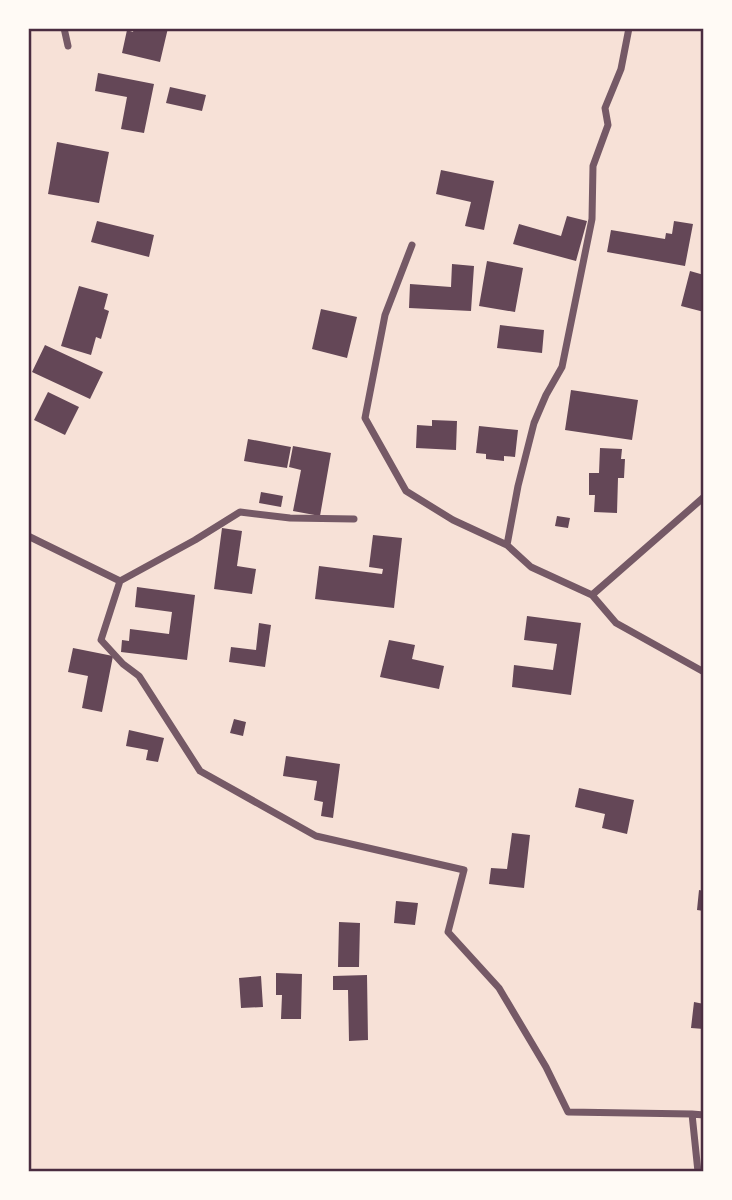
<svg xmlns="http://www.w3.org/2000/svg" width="732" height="1200" viewBox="0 0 732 1200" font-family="'IBM Plex Sans',sans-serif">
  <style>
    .building { fill: #644757 }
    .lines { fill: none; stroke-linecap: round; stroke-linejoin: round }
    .minor { stroke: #755966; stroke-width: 7 }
    .neatline { fill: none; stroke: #4a2c40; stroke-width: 2.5 }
  </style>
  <rect width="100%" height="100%" fill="#f7e1d7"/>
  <path class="building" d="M134 28H168L160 62 122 53 127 30 133 32Z
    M98 73 154 84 144 133 121 129 127 97 95 91Z
    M170 87 206 95 202 111 166 103Z
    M57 142 109 152 99 203 48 194Z
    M441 170 494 181 484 230 465 226 471 202 436 194Z
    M567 216 587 221 576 261 513 244 519 224 561 236Z
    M97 221 154 235 149 257 91 242Z
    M674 221 693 224 685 266 607 252 611 230 665 239 666 233 672 234Z
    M487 261 523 268 515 312 479 306Z
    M452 264 474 266 471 311 409 308 410 284 451 287Z
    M690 271 704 275V312L681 306Z
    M79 286 108 294 104 309 109 311 101 339 96 337 91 355 61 346Z
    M321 309 357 317 347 358 312 349Z
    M500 325 544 330 542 353 497 348Z
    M45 345 103 372 90 399 32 372Z
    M571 390 638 400 632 440 565 430Z
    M48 392 79 407 65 435 34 420Z
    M432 420 457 421 456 450 416 448 417 425 432 426Z
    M479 426 518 430 515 457 504 456V461L486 459V454L476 453Z
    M248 439 291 447 287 468 244 461Z
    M293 446 331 453 320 516 293 511 301 470 289 467Z
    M600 448 622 449 621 459H625L624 478H618L617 513 594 512 595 495H589V473H599Z
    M261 492 283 496 281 507 259 503Z
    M557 516 570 518 568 528 555 526Z
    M222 528 242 531 237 566 256 569 252 594 214 589Z
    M373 535 402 538 394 608 315 599 319 566 382 574 383 569 369 567Z
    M137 587 195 595 187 660 121 652 122 640 129 641 130 629 169 634 172 612 135 607Z
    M527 616 581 623 571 695 512 687 514 665 553 670 557 644 524 640Z
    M259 623 271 625 265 667 229 662 231 647 256 650Z
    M389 640 415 645 412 659 444 666 439 689 380 677Z
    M73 648 113 656 102 712 82 708 88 676 68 672Z
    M234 719 246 722 243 736 230 733Z
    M129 730 164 738 158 762 146 760 148 750 126 746Z
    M286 756 340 764 333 818 321 816 323 802 314 800 317 781 283 776Z
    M579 788 634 800 627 834 602 828 605 814 575 807Z
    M512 833 530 835 524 888 489 884 491 868 507 869Z
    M699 890 704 891V911L697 910Z
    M396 901 418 903 415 925 394 923Z
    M339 922 360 923 359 967H338Z
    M276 973 302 974 301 1019H281L282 995H276Z
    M367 975 368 1040 349 1041 348 990H333V976Z
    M261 976 263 1007 241 1008 239 978Z
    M694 1002 704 1004V1029L691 1028Z"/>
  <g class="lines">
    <path class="minor" d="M64 28 68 46
      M412 245 385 315 365 418 406 491 453 520 507 545 531 567 592 595 616 623 704 672
      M354 519 290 518 240 512 195 540 120 581 101 640 123 664 139 676 200 771 316 836 464 870 448 932 499 988 546 1067 568 1112 692 1114
      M28 536 120 581
      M507 545 518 486 534 423 546 395 562 367 592 219 593 166 608 125 605 108 621 69 629 28
      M592 595 704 497
      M698 1172 692 1114 704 1115"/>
  </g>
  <rect width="732" height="1200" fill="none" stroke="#fffaf5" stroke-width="60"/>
  <rect x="30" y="30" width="672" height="1140" class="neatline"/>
</svg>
